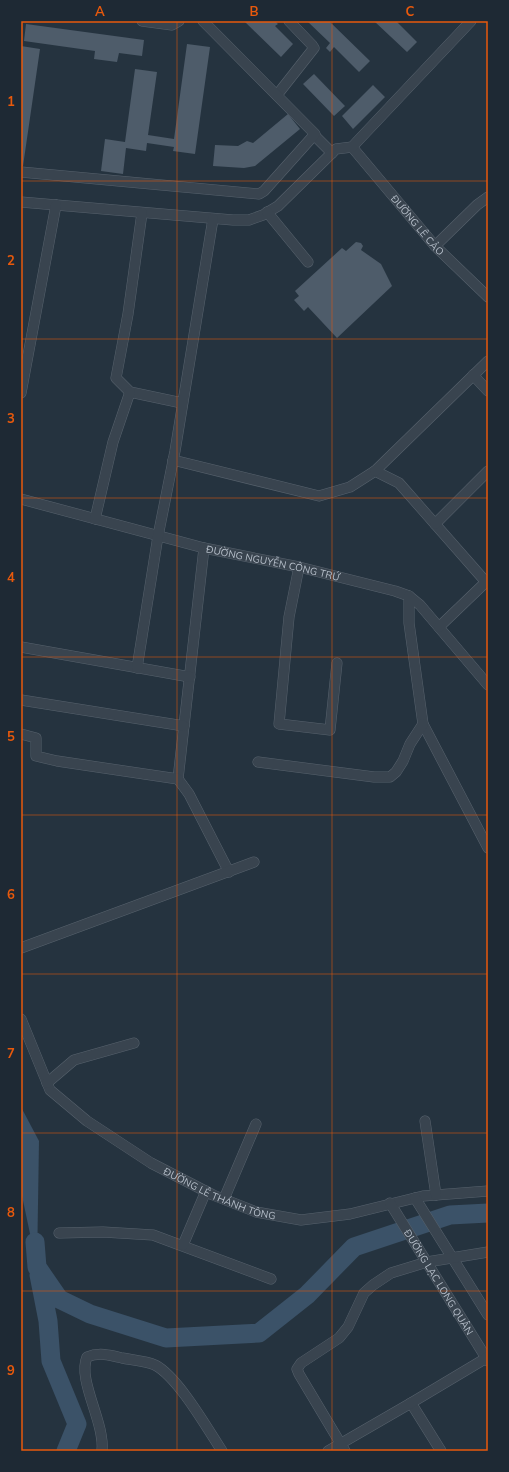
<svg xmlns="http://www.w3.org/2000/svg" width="509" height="1472" viewBox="0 0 509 1472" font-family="Mulish,sans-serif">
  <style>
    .water { fill: #3b5268 }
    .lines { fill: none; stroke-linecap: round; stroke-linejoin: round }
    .river { stroke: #3b5268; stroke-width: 19 }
    .building { fill: #4e5c6a }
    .minor-casing { stroke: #57626d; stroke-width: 11 }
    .minor { stroke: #39444f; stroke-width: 10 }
    .grid { fill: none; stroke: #e8590c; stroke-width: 1; stroke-opacity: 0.55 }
    .labels { text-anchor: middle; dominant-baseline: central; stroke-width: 3; stroke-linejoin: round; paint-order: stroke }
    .street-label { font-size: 10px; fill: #b6bfca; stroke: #1e2934 }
    .neatline { fill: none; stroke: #e8590c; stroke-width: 1.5 }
    .grid-label { font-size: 13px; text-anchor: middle; font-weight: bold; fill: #e8590c }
  </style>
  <rect width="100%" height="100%" fill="#25333f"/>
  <path class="water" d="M21 1107 39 1141 37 1267 21 1191Z"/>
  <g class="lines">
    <path class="river" d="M35 1242 37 1267 59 1299 90 1314 166 1338 259 1333 307 1295 354 1247 450 1215 488 1213
      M39 1275 48 1321 51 1361 77 1424 66 1451"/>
  </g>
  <path class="building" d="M244 21H275L278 24 275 26 293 44 281 57Z
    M307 21H329L370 61 359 72 334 47 330 52 326 48 330 43Z
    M374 21H396L417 42 407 52Z
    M26 24 144 40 142 56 119 53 117 62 94 59 95 51 24 41Z
    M187 44 210 47 195 154 173 151 174 147 147 143 146 151 126 148 123 174 101 171 105 139 125 142 135 69 157 72 148 135 174 139Z
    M21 46 40 49 23 166H21Z
    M314 74 345 106 334 116 303 84Z
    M373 85 385 97 353 129 342 116Z
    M288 114 300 129 255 166 244 168 213 166 215 145 238 146 247 141 253 143Z
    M356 242 361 243 363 246 361 250 381 264 392 286 337 338 308 307 304 311 294 300 299 296 295 291 342 248 346 251Z"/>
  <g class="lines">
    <g class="minor-casing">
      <g id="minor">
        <path d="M142 21 172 25 179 21"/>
        <path d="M277 95 314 48 312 45 289 21"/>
        <path d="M314 135 332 153"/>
        <path id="s1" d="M352 147 435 246 488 297"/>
        <path d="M21 172 259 194 264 191 315 134 203 21"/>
        <path d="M21 202 233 220H249L263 215 278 206 336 149 352 147 471 21"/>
        <path d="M267 212 308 262"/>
        <path d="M142 213 128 314 116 378 130 392 182 403"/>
        <path d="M435 246 477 205 488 197"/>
        <path d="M473 375 488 391"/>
        <path d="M21 393 56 205"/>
        <path d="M173 460 319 496 350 487 375 471 399 483 486 582"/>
        <path d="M375 471 488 361"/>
        <path id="s2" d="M21 499 204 548 299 567 395 591 409 596 420 605 488 685"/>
        <path d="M95 519 113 442 130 392"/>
        <path d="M435 524 488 471"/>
        <path d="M204 548 178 779 189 794 229 872"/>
        <path d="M299 567 289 617 279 724 330 730 337 663"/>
        <path d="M409 596V623L423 724 488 848"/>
        <path d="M439 627 488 580"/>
        <path d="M21 647 190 677"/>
        <path d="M137 668 158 536 175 451 213 219"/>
        <path d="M21 700 184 726"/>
        <path d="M21 734 36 738V756L57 761 178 779"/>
        <path d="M258 762 374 777H390L396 772 403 761 410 744 423 724"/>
        <path d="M21 948 254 862"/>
        <path id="s3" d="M21 1019 50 1090 87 1121 151 1163 213 1195 256 1212 301 1220 350 1214 423 1196 488 1191"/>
        <path d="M47 1083 74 1060 134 1043"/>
        <path d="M425 1121 436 1195"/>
        <path d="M415 1198 488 1315"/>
        <path d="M224 1199 256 1124"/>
        <path id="s4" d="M390 1203 488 1361"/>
        <path d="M59 1233 103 1232 153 1235 271 1279"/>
        <path d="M183 1245 206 1191"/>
        <path d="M411 1403 441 1451"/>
        <path d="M102 1451C105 1422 77 1380 87 1357 99 1352 110 1355 122 1358 133 1360 146 1361 155 1365 178 1377 207 1428 222 1451"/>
        <path d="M328 1451 411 1403 488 1357"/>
        <path d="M345 1451 299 1374 297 1369 301 1363 339 1338 348 1327 364 1293 373 1285 391 1273 427 1262 488 1252"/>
      </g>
    </g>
    <use href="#minor" class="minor"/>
  </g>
  <path class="grid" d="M177 21V1451M332 21V1451M21 181H488M21 339H488M21 498H488M21 657H488M21 815H488M21 974H488M21 1133H488M21 1291H488"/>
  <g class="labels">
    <g class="street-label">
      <text stroke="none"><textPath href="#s1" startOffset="102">ĐƯỜNG LÊ CẢO</textPath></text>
      <text stroke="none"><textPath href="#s2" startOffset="260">ĐƯỜNG NGUYỄN CÔNG TRỨ</textPath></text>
      <text stroke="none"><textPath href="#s3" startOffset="277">ĐƯỜNG LÊ THÁNH TÔNG</textPath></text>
      <text stroke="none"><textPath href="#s4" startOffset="93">ĐƯỜNG LẠC LONG QUÂN</textPath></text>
    </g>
  </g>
  <rect width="509" height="1472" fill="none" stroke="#1e2934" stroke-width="44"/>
  <rect x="22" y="22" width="465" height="1428" class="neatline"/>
  <g class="grid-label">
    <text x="100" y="16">A</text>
    <text x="254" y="16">B</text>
    <text x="410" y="16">C</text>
    <text x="11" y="106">1</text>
    <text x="11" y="265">2</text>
    <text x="11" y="423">3</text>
    <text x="11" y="582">4</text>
    <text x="11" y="741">5</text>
    <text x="11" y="899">6</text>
    <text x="11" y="1058">7</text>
    <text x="11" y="1217">8</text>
    <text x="11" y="1375">9</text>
  </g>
</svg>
